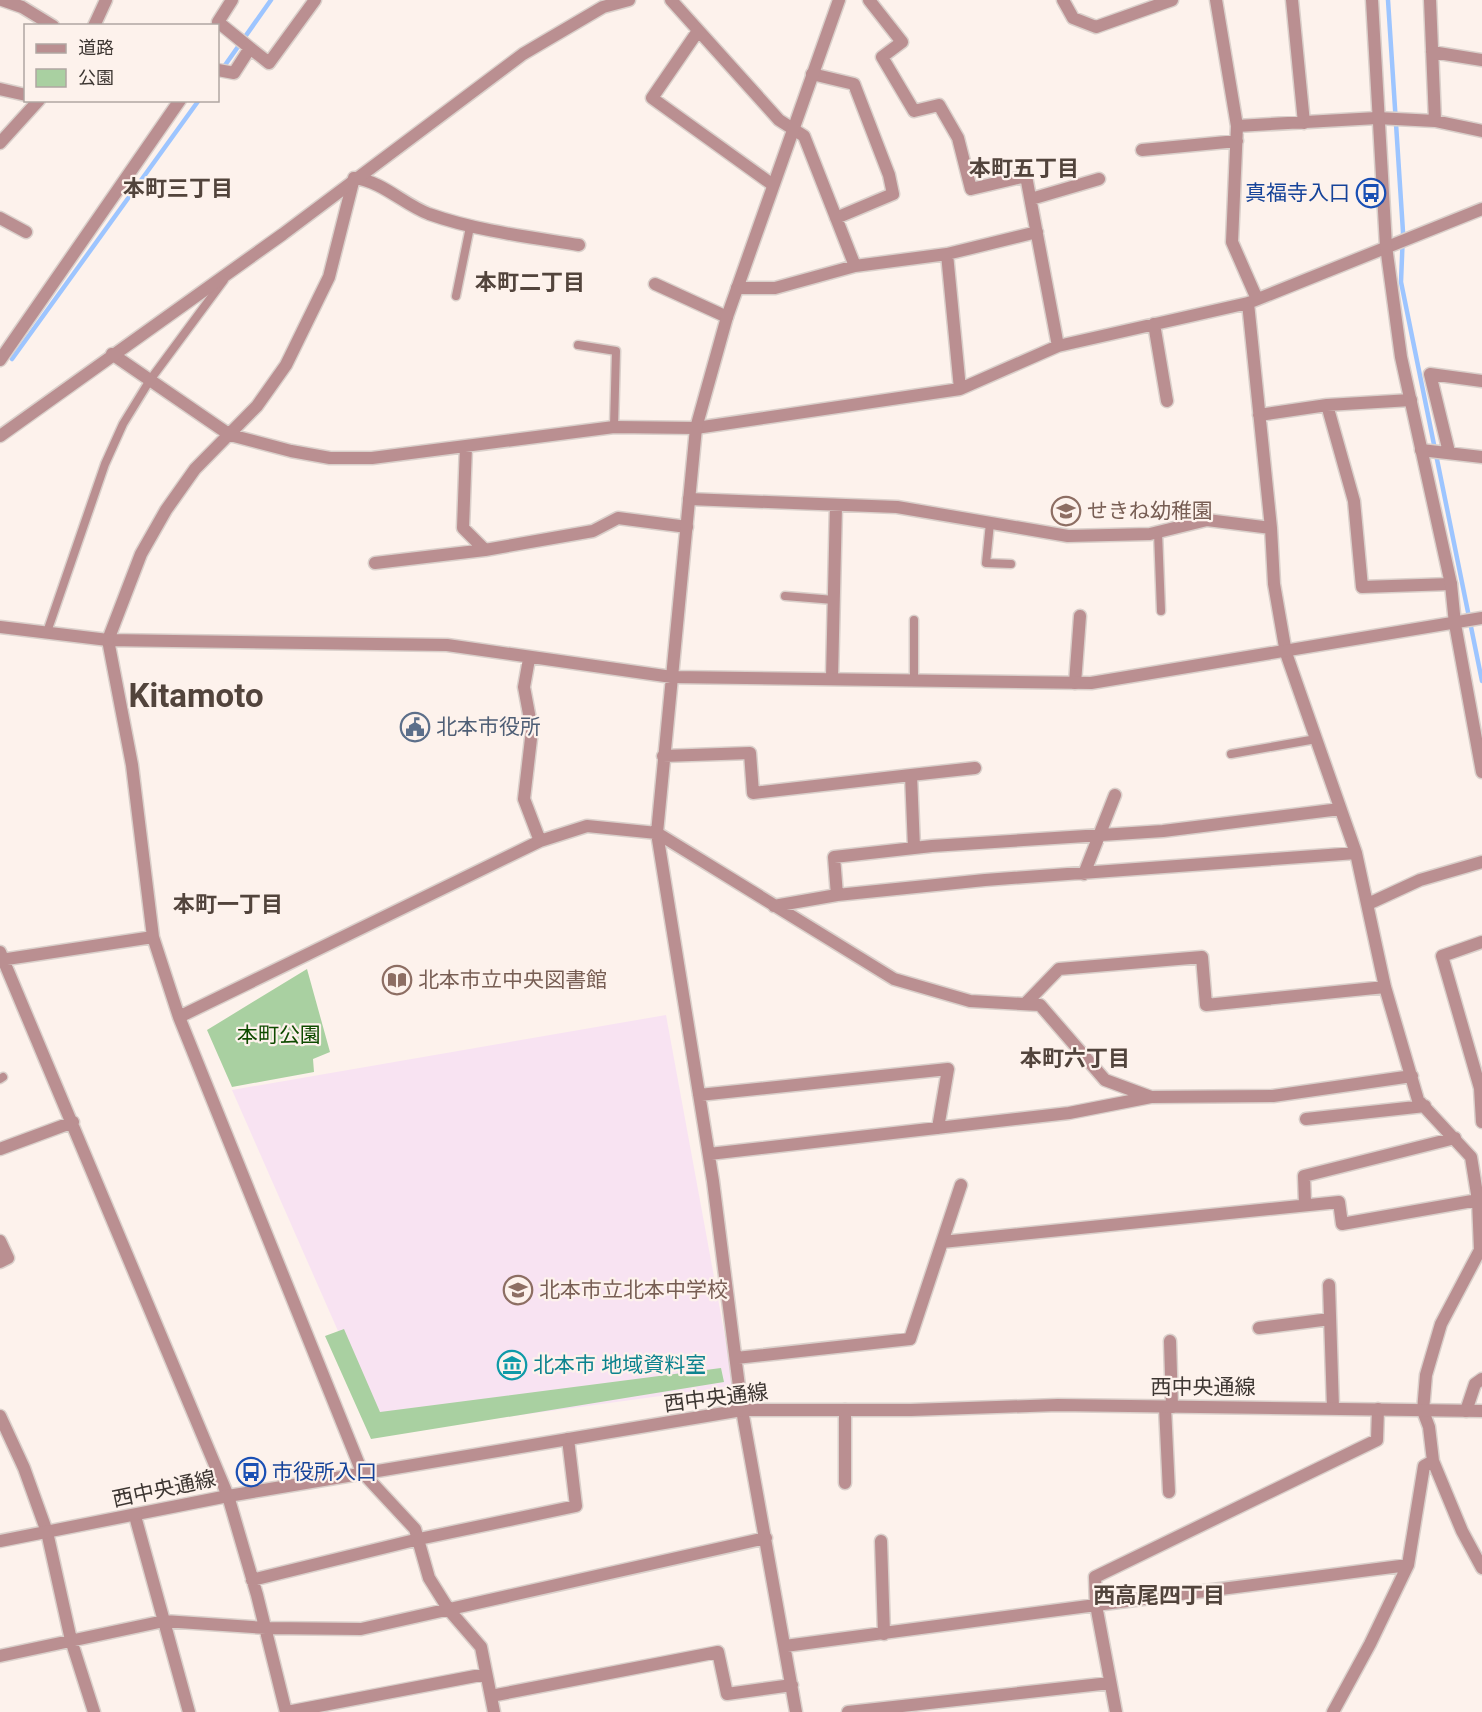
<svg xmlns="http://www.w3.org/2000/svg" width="1482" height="1712" viewBox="0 0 1482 1712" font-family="Roboto,'Noto Sans JP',sans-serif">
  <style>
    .education { fill: #f8e3f2 }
    .green { fill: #a9d0a1 }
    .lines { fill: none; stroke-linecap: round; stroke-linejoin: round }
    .stream { stroke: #9dc5ff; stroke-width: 4.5 }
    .service-casing { stroke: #dad0cb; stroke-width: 11 }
    .minor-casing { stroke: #dad0cb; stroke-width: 15 }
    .tertiary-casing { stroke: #dad0cb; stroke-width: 15 }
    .service { stroke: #ba8f91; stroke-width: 8 }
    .minor { stroke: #ba8f91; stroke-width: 12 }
    .tertiary { stroke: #ba8f91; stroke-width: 12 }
    .labels { text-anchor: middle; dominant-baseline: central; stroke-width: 4.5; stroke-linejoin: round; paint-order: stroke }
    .transit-label { font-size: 21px; fill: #164399; stroke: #fdf2ec; text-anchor: end }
    .education-label { font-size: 21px; fill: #785e54; stroke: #fdf2ec; text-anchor: start }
    .service-label { font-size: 21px; fill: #4e5e75; stroke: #fdf2ec; text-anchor: start }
    .park-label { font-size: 21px; fill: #0f4b00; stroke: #fdf2ec }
    .culture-label { font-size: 21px; fill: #0d838f; stroke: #fdf2ec; text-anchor: start }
    .street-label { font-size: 21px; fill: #3d3632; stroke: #fdf2ec }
    .neighbourhood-label { font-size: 22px; font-weight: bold; fill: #52443c; stroke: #fdf2ec }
    .town-label { font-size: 33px; font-weight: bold; fill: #52443c; stroke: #fdf2ec }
  </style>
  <rect width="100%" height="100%" fill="#fdf2ec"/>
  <path class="education" d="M666 1015 734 1386 388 1433 382 1431 232 1090Z"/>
  <path class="green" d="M307 969 330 1052 313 1059 314 1072 232 1087 207 1030Z
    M344 1329 380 1412 721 1368 724 1382 371 1439 325 1336Z"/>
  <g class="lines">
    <path class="stream" d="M1388 0 1403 232 1401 282 1482 681
      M223 68 271 0
      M12 359 199 100"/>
    <g class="service-casing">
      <path id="service" d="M456 296 470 227
        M578 345 616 351 614 427
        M990 523 986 563 1011 564
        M1158 532 1161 611
        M785 596 834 600
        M914 620V680
        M47 632 105 464 123 424 150 380 224 280
        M1231 754 1316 739
        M0 1079 3 1077"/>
    </g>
    <g class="minor-casing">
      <path id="minor" d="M2 0 22 7 53 26
        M232 0 218 22 250 48
        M671 0 779 120 804 136 855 266
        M869 0 902 42 882 57 914 111 939 105 958 138 971 189 1026 176 1058 346
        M1063 0 1073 18 1096 27 1172 0
        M1216 0 1237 126 1377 118 1435 121 1430 0
        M1292 0 1304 123
        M94 26 106 0
        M698 31 652 98 773 185
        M1432 52 1482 60
        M218 70 234 73 250 48 269 63 315 0
        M812 74 854 84 889 175 893 194 836 218
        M0 89 26 95
        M1435 121 1482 131
        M1237 126 1232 242 1257 299
        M0 143 39 100
        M1142 150 1237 141
        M1031 199 1099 179
        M0 218 26 232
        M947 254 960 389
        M655 284 727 317
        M737 288H775L855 266 947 254 1037 232
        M1248 303 1271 528 1274 584 1286 653 1356 853 1385 987 1418 1100 1471 1157 1478 1200 1480 1250 1441 1324 1426 1375 1423 1411 1429 1427 1433 1461 1462 1531 1482 1568
        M1154 324 1167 401
        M112 354 230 435 291 451 330 458H372L614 427 696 428 960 389 1058 346 1248 303 1482 209
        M0 360 180 100
        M1327 405 1354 501 1362 587 1451 584
        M1259 415 1327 405 1411 400
        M466 446 463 528 485 550
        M1421 450 1482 457
        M1449 452 1430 374 1482 381
        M689 499 897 507 1068 536 1150 534 1207 520 1271 528
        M375 563 485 550 593 531 618 518 687 527
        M108 640 447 645 672 677 657 833 713 1181 742 1410 796 1712
        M529 659 524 687 532 730 524 799 540 841
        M832 678 836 505
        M1075 683 1080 616
        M663 756 750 753 753 793 911 775
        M914 848 911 775 975 768
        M1084 874 1115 795
        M837 895 834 857 932 846 1163 831 1340 809
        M1368 904 1420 880 1482 862
        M774 906 837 895 985 880 1356 853
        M1482 942 1442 956 1480 1088 1482 1122
        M0 952 228 1496 257 1595 286 1712
        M0 960 153 937
        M1025 1004 1059 969 1202 957 1206 1005 1385 987
        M179 1017 540 841 587 826 657 833 894 979 970 1001 1040 1005 1105 1080 1151 1097
        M699 1095 948 1069 938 1128
        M1306 1119 1425 1106
        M0 1149 73 1122
        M709 1154 1069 1113 1151 1097 1273 1096 1412 1076
        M1305 1204 1304 1176 1455 1138
        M0 1241 8 1258 0 1262
        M942 1242 1339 1202 1342 1224 1478 1200
        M1329 1285 1333 1408
        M1259 1328 1330 1319
        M1170 1341 1172 1407
        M736 1358 910 1339 961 1185
        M1165 1407 1169 1492
        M1378 1409 1377 1440 1095 1577 1096 1605 1408 1565
        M845 1410V1483
        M1466 1411 1475 1384 1482 1379
        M0 1416 24 1468 47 1532 71 1640 94 1712
        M135 1516 189 1712
        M881 1541 884 1634
        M252 1580 419 1539 576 1506 568 1439
        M785 1646 1096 1605 1116 1712
        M0 1656 164 1621 266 1628 361 1629 766 1538
        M491 1696 718 1652 727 1694 792 1685
        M287 1712 486 1674
        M494 1712 481 1647 449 1610 429 1578 415 1529 362 1472 179 1017 153 937 132 765 108 640 141 554 166 510 195 469 257 406 286 365 329 277 354 178C382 181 403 204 429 214 477 231 529 237 579 245
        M848 1712 1110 1683
        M1333 1712 1370 1644 1408 1565 1424 1466 1433 1461"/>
    </g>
    <g class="tertiary-casing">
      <path id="tertiary" d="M839 0 727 317 696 428 672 677 1091 683 1482 618
        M1372 0 1386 246 1401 357 1451 584 1455 624 1482 772
        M0 436 283 234 523 54 603 7 629 0
        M0 627 108 640
        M0 1541 228 1496 742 1410H911L1058 1405 1482 1411"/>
    </g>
    <use href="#service" class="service"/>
    <use href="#minor" class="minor"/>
    <use href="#tertiary" class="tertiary"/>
  </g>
  <defs>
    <g id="bus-ring" transform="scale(1.5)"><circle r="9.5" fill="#fdf2ec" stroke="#1a4fb4" stroke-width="1.5"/><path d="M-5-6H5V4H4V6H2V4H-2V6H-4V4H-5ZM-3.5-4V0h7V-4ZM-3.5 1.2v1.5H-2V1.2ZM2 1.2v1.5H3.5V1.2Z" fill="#1a4fb4"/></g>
    <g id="school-ring" transform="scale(1.5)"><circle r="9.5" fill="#fdf2ec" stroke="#8d6e63" stroke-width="1.5"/><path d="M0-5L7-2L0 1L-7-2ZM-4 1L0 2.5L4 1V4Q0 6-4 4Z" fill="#8d6e63"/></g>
    <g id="civic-ring" transform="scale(1.5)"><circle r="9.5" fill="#fdf2ec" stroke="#5c6f8a" stroke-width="1.5"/><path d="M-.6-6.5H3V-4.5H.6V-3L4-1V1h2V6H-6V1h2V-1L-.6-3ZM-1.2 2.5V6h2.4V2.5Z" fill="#5c6f8a"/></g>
    <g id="library-ring" transform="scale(1.5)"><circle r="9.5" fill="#fdf2ec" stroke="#8d6e63" stroke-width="1.5"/><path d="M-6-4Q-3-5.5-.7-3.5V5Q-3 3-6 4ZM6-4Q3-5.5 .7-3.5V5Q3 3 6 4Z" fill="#8d6e63"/></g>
    <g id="museum-ring" transform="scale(1.5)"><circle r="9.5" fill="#fdf2ec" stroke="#0f9aa8" stroke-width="1.5"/><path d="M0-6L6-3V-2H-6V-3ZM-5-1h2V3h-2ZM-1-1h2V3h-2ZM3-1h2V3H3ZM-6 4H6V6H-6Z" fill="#0f9aa8"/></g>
  </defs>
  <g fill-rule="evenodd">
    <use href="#bus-ring" x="1371" y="193"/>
    <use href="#school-ring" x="1066" y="511"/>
    <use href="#civic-ring" x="415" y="727"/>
    <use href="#library-ring" x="397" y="980"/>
    <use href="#school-ring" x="518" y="1290"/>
    <use href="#museum-ring" x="512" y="1365"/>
    <use href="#bus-ring" x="251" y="1472"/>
  </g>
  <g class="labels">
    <g class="transit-label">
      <text x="1350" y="193">真福寺入口</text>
      <text x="272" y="1472" text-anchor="start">市役所入口</text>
    </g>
    <g class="education-label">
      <text x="1087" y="511">せきね幼稚園</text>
      <text x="418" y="980">北本市立中央図書館</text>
      <text x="539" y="1290">北本市立北本中学校</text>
    </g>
    <g class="service-label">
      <text x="436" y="727">北本市役所</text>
    </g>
    <g class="park-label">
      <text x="279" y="1035">本町公園</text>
    </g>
    <g class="culture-label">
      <text x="533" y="1365">北本市 地域資料室</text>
    </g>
    <g class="street-label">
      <text x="1203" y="1387">西中央通線</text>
      <text transform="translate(716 1398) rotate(-7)">西中央通線</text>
      <text transform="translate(164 1489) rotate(-12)">西中央通線</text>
    </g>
    <g class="neighbourhood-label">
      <text x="1024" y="168">本町五丁目</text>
      <text x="178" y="188">本町三丁目</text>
      <text x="530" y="282">本町二丁目</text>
      <text x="228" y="904">本町一丁目</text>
      <text x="1075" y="1058">本町六丁目</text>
      <text x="1159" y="1595">西高尾四丁目</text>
    </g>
    <g class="town-label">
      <text x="196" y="695">Kitamoto</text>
    </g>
  </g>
  <rect x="24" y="24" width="195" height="78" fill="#fdf2ec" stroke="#b0a7a2" stroke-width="1.5"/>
  <rect x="36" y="44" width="30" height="9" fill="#ba8f91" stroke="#b0a7a2" stroke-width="1.5"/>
  <text x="78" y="54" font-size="18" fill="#3d3632">道路</text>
  <rect x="36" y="69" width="30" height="18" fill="#a9d0a1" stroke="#b0a7a2" stroke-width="1.5"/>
  <text x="78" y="84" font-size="18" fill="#3d3632">公園</text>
</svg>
